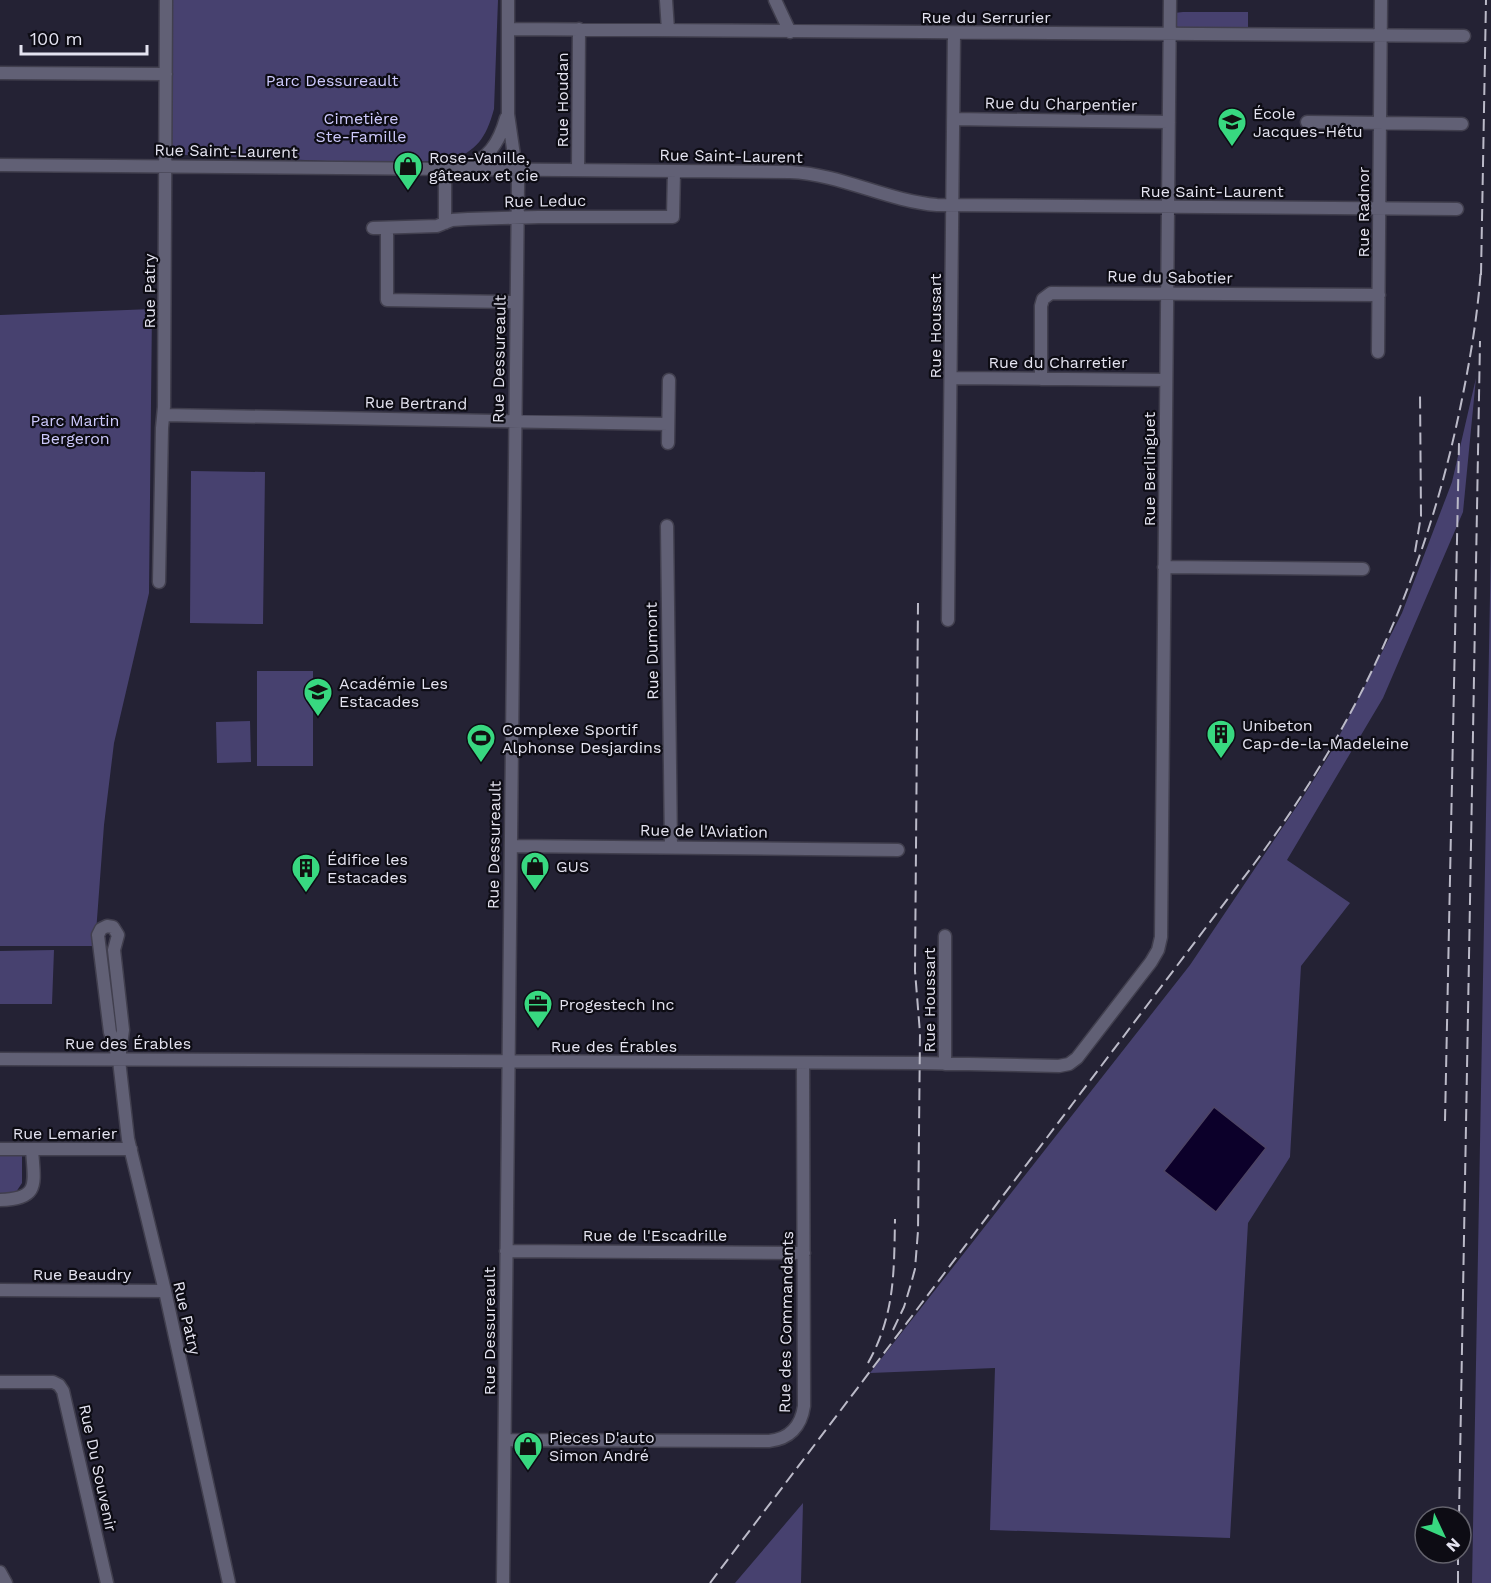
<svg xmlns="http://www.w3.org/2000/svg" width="1491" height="1583" viewBox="0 0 1491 1583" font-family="'Work Sans',sans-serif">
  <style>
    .green { fill: #47416f }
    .water { fill: #0c002a; stroke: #4d4465; stroke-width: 1.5 }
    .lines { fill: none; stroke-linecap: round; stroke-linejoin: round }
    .minor-casing { stroke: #413f4e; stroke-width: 15 }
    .minor { stroke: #616075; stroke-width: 12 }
    .rail { stroke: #bbbac8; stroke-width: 2; stroke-dasharray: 12 6; stroke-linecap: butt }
    .labels { text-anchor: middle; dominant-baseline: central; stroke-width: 4.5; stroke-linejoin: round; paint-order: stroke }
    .street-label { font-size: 16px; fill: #e4e3f0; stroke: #0d0c14 }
    .park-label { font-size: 16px; fill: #cdc9fc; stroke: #0d0c14 }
    .poi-label { font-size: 16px; fill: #e4e3f0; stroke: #0d0c14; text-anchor: start }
  </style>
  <rect width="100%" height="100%" fill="#242234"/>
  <path class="green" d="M167 0H498L494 109C486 138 477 151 449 161H327L166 154Z
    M1183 12H1248V34L1164 32 1165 14Z
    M152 309 149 593 114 743 104 825 95 946H0V315Z
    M1476 378 1463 512 1383 698 1287 860 1350 903 1301 966 1290 1157 1248 1223 1230 1538 990 1530 995 1368 870 1373 1190 965 1301 800 1331 752 1402 613 1452 482Z
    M191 471 265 472 263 624 190 623Z
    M1491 540V1583H1472Z
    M257 671H313V766H257Z
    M250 721 251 762 217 763 216 722Z
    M54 950 52 1004H0V951Z
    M0 1150H22V1183L14 1195 0 1199Z
    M803 1503 801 1583H735Z"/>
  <path class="water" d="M1214 1107 1266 1148 1216 1212 1164 1171Z"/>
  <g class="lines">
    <g class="minor-casing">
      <path id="minor" d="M666 0 668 30
        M775 0 790 32
        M508 29 1464 36
        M0 73 166 74
        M953 119 1169 122
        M1307 122 1462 124
        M0 165 790 172C841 174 887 201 937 205L1457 209
        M463 168C488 160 499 143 506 118
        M578 170 579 29
        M445 223V170
        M373 228 437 226 452 220 468 219 539 217H673L674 171
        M387 228V300L516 302
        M1378 352 1381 0
        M951 378 1166 380
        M1041 379V306L1043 299 1051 293 1379 295
        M164 415 668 424
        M668 443 669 380
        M667 526 671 847
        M1164 567 1363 569
        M159 582 162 428 164 407 166 0
        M948 620 954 33
        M511 846 898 850
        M0 1059 919 1063 1059 1066 1069 1064 1077 1058 1151 962 1158 950 1161 937 1170 0
        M119 1060 123 1030 114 950 118 935 113 927 107 926 101 929 98 935 110 1032 119 1060 128 1139 165 1291 229 1583
        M945 1064V936
        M0 1149H131
        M0 1200C41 1199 34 1183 32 1149
        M506 1251 804 1253
        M0 1290 165 1291
        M0 1382H53L59 1385 63 1391 107 1583
        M505 1440 769 1441C789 1439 801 1427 804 1406L803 1064
        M0 1572 6 1583
        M503 1583 518 183 508 114V0"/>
    </g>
    <use href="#minor" class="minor"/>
    <path class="rail" d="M1481 275 1486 0
      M1415 552 1421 516 1420 391
      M1445 1121 1459 443
      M893 1330 904 1307 910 1287 915 1269 918 1231 920 1033 915 971 918 603
      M868 1363C895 1315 894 1272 895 1219
      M1459 1517 1480 341
      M710 1583 1254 864C1360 721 1427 574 1462 399 1471 355 1478 312 1481 268
      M1458 1583V1553"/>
  </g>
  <defs>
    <g id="school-pin" transform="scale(1.5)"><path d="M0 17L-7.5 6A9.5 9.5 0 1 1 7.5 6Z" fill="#38d880" stroke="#0d0c14"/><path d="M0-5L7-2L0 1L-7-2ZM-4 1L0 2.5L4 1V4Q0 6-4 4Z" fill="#111"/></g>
    <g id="shop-pin" transform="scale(1.5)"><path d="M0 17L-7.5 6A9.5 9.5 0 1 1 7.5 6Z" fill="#38d880" stroke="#0d0c14"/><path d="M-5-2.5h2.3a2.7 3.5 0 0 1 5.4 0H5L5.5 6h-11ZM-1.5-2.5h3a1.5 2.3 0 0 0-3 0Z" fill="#111"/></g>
    <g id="building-pin" transform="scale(1.5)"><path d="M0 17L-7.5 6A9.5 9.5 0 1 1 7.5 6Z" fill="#38d880" stroke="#0d0c14"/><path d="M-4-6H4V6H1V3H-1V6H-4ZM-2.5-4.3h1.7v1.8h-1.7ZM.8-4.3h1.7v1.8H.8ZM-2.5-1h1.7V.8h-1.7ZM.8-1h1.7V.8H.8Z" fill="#111"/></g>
    <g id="stadium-pin" transform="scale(1.5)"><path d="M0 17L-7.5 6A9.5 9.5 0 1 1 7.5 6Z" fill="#38d880" stroke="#0d0c14"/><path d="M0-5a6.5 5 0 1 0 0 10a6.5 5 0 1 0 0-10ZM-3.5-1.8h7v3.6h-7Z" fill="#111"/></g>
    <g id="office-pin" transform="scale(1.5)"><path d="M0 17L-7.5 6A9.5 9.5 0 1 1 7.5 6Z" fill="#38d880" stroke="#0d0c14"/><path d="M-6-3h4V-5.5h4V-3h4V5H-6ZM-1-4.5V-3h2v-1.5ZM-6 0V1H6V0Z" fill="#111"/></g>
  </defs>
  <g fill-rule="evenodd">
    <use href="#school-pin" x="1232" y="122"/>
    <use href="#shop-pin" x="408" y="166"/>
    <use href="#school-pin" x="318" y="692"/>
    <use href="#building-pin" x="1221" y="734"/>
    <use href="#stadium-pin" x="481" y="738"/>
    <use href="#shop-pin" x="535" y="866"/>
    <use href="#building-pin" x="306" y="868"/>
    <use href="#office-pin" x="538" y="1004"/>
    <use href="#shop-pin" x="528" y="1446"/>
  </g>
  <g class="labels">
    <g class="street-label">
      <text x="986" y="17">Rue du Serrurier</text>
      <text transform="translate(562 100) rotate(-90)">Rue Houdan</text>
      <text transform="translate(1061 104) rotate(1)">Rue du Charpentier</text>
      <text transform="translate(226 151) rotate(1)">Rue Saint-Laurent</text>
      <text transform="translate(731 156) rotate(1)">Rue Saint-Laurent</text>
      <text x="1212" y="191">Rue Saint-Laurent</text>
      <text transform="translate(545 201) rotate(-1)">Rue Leduc</text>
      <text transform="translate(1363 212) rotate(-90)">Rue Radnor</text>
      <text transform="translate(1170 277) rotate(1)">Rue du Sabotier</text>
      <text transform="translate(149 291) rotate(-90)">Rue Patry</text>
      <text transform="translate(935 326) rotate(-90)">Rue Houssart</text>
      <text transform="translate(499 359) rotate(-89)">Rue Dessureault</text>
      <text x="1058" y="362">Rue du Charretier</text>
      <text transform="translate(416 403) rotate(1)">Rue Bertrand</text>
      <text transform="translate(1149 469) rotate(-90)">Rue Berlinguet</text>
      <text transform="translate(652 651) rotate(-91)">Rue Dumont</text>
      <text transform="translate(704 831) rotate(1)">Rue de l'Aviation</text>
      <text transform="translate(494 845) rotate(-89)">Rue Dessureault</text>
      <text transform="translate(929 1000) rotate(-90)">Rue Houssart</text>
      <text x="128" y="1043">Rue des Érables</text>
      <text x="614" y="1046">Rue des Érables</text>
      <text x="65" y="1133">Rue Lemarier</text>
      <text x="655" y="1235">Rue de l'Escadrille</text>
      <text x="82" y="1274">Rue Beaudry</text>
      <text transform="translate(187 1318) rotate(77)">Rue Patry</text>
      <text transform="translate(786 1322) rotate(-89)">Rue des Commandants</text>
      <text transform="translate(489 1331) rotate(-90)">Rue Dessureault</text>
      <text transform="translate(98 1468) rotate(78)">Rue Du Souvenir</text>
    </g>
    <g class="park-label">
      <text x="332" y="80">Parc Dessureault</text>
      <text x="361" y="118">Cimetière<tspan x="361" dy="18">Ste-Famille</tspan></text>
      <text x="75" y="420">Parc Martin<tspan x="75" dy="18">Bergeron</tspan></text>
    </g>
    <g class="poi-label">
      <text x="1253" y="113">École<tspan x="1253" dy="18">Jacques-Hétu</tspan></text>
      <text x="429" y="157">Rose-Vanille,<tspan x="429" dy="18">gâteaux et cie</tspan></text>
      <text x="339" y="683">Académie Les<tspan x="339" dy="18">Estacades</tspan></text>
      <text x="1242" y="725">Unibeton<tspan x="1242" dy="18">Cap-de-la-Madeleine</tspan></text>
      <text x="502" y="729">Complexe Sportif<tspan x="502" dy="18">Alphonse Desjardins</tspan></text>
      <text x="327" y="859">Édifice les<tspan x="327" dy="18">Estacades</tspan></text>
      <text x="556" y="866">GUS</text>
      <text x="559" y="1004">Progestech Inc</text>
      <text x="549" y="1437">Pieces D'auto<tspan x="549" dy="18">Simon André</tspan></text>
    </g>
  </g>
  <g transform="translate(1443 1535) rotate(134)"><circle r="28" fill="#0d0c14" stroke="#63626c" stroke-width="1.5"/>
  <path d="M0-4.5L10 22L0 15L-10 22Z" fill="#38d880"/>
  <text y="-9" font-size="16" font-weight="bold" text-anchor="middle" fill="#e4e3f0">N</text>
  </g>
  <path d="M21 45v9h126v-9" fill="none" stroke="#e4e3f0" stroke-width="3"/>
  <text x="30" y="45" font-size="18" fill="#e4e3f0" stroke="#0d0c14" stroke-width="4.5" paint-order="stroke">100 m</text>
</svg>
